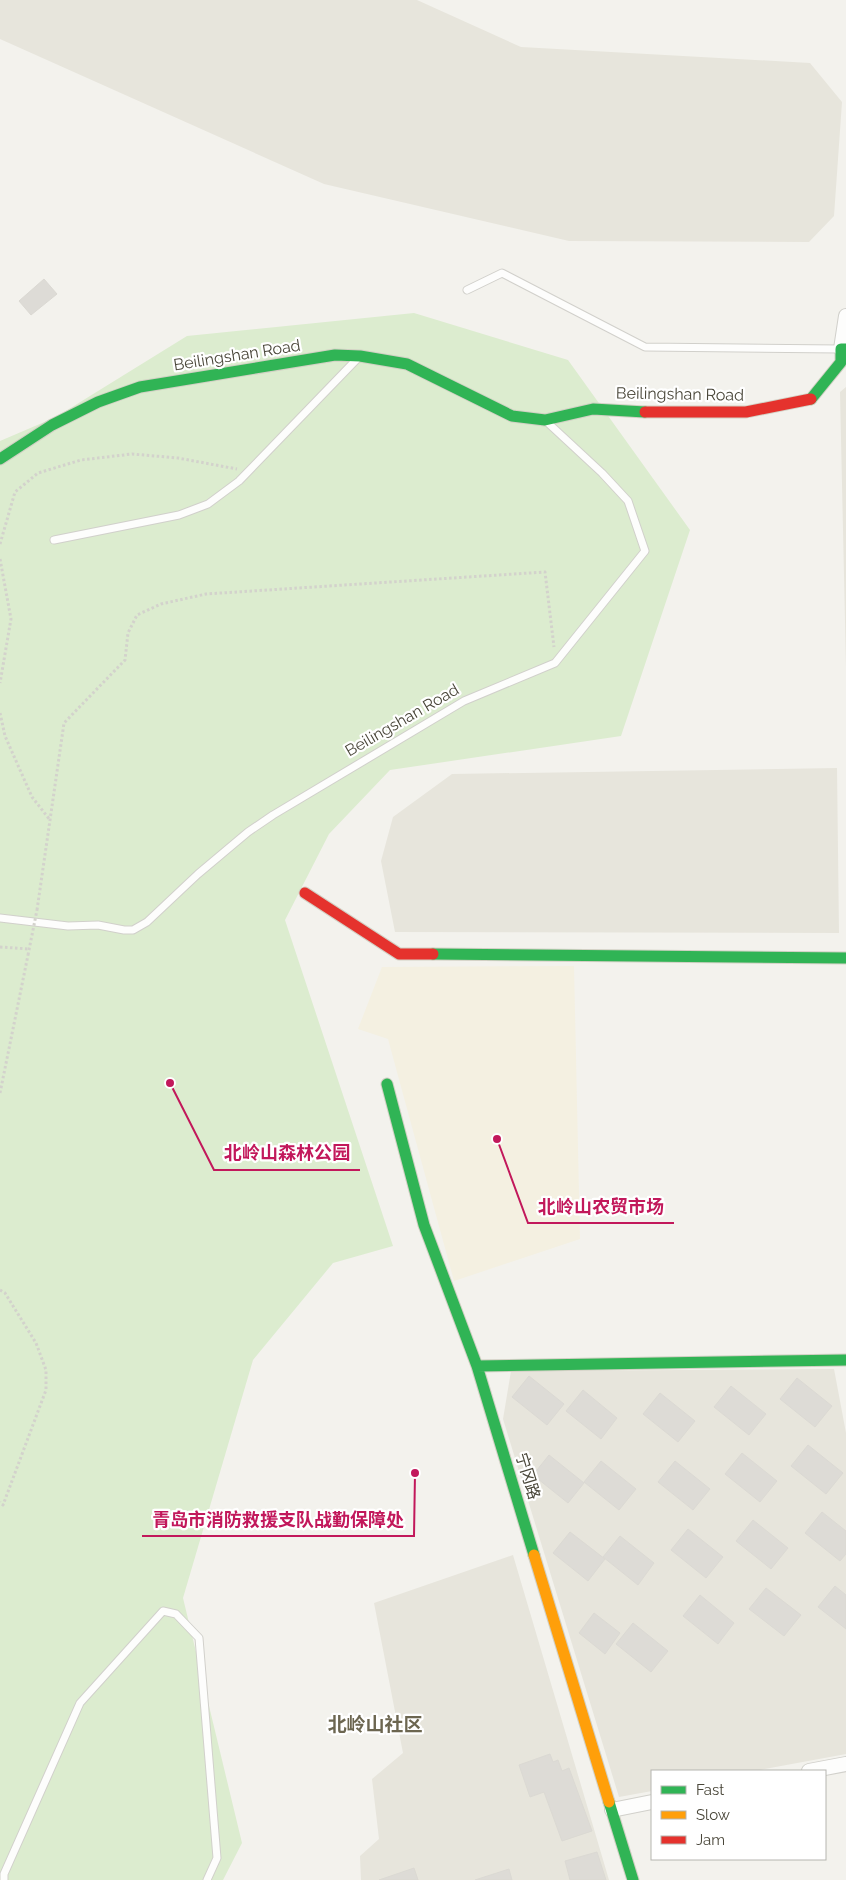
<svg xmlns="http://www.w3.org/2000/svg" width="846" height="1880" viewBox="0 0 846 1880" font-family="Raleway,'Noto Sans SC',sans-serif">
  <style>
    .residential { fill: #e7e5dc }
    .commercial { fill: #f4f0e1 }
    .green { fill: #dceccf }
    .building { fill: #dddbd6; stroke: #dbd9d3 }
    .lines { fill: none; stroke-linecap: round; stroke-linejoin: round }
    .lane-casing { stroke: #d1d0cb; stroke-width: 9 }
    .street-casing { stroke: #d1d0cb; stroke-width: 16 }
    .fast-casing { stroke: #d2d0c4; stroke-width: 13 }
    .slow-casing { stroke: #d2d0c4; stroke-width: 13 }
    .jam-casing { stroke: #d2d0c4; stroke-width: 13 }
    .path { stroke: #d3d2cc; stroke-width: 3; stroke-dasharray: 2.5 2.5; stroke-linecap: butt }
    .lane { stroke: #fdfdfc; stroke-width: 7 }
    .street { stroke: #fdfdfc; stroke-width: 14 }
    .fast { stroke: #30b455; stroke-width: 11 }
    .slow { stroke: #ff9f0a; stroke-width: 11 }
    .jam { stroke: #e5322d; stroke-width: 11 }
    .path-bridge { stroke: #d3d2cc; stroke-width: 3; stroke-dasharray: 2.5 2.5; stroke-linecap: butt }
    .labels { text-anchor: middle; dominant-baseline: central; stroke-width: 4.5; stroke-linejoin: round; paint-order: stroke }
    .street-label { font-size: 16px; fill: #494639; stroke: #fff }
    .quarter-label { font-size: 19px; font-weight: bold; fill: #6c6650; stroke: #fff }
    .leader { fill: none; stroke: #c2185b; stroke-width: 2 }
    .callout-dot { fill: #c2185b; stroke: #fff; stroke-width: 2 }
    .callout-label { font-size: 18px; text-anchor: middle; font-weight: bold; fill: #c2185b; stroke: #fff; stroke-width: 4.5; stroke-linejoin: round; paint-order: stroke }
  </style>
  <rect width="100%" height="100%" fill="#f3f2ed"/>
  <path class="residential" d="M0 0H417L521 47 810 63 842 102 834 216 809 242 569 241 324 184 0 39Z
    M846 387V667L840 392Z
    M837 768 839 933 395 932 381 861 393 817 452 774Z
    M834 1369 846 1433V1754L754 1771H652V1791L619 1797 503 1419 511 1371Z
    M513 1555 609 1880H361L360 1856 379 1839 372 1779 403 1753 374 1603Z"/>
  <path class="commercial" d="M574 966 580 1239 454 1281 388 1039 358 1029 382 967Z"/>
  <path class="green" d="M414 313 568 360 690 530 621 736 390 770 329 834 285 920 393 1246 333 1263 253 1360 183 1598 242 1843 223 1880H0V441L56 417 187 336Z"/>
  <path class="building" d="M44 279 57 294 31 315 19 301Z
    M529 1376 564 1404 547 1425 512 1397Z
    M797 1378 832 1406 815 1427 780 1399Z
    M731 1386 766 1414 749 1435 714 1407Z
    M583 1390 617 1418 601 1439 566 1411Z
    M660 1393 695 1421 678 1442 643 1414Z
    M808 1445 843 1473 826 1494 791 1466Z
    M742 1453 777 1481 760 1502 725 1474Z
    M549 1455 584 1483 568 1503 533 1475Z
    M601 1461 636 1489 619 1510 584 1482Z
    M675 1461 710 1489 693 1510 658 1482Z
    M822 1512 846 1531V1554L840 1561 805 1533Z
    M753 1520 788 1548 771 1569 736 1541Z
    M688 1529 723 1557 706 1578 671 1550Z
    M570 1532 605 1559 588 1581 553 1553Z
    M620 1536 654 1563 638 1585 603 1557Z
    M835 1586 846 1595V1629L818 1607Z
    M766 1588 801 1615 784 1636 749 1609Z
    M700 1595 734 1623 718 1644 683 1616Z
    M594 1613 620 1633 605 1654 579 1633Z
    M633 1623 668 1651 651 1672 616 1644Z
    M550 1754 553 1762 558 1760 562 1771 569 1768 592 1831 562 1841 544 1792 530 1797 519 1765Z
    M597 1852 606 1880H570L565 1861Z
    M414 1868 418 1880H379Z
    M509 1869 512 1880H475Z"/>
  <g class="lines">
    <g class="lane-casing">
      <path id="lane" d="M467 290 502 273 645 347 839 349
        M54 540 179 515 208 504 239 481 357 359
        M0 918 68 926 98 925 124 930H133L147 922 198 874 248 832 273 815 464 701 555 663 645 551 628 501 602 473 547 422
        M4 1880V1874L80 1703 163 1611 176 1614 199 1638 217 1858 207 1880"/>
    </g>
    <g class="street-casing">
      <path id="street" d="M841 349 846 316
        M809 1771 846 1764
        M612 1810 652 1802"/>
    </g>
    <g class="fast-casing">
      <path id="fast" d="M811 399 841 362V349H846
        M0 459 52 425 98 402 140 387 335 355 360 356 407 364 512 416 545 420 593 409 645 412
        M433 954 846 958
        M387 1084 424 1225 477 1366 534 1555
        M477 1366 846 1360
        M609 1802 633 1880"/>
    </g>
    <g class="slow-casing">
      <path id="slow" d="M534 1555 609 1802"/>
    </g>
    <g class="jam-casing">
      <path id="jam" d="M645 412H746L811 399
        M305 893 399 954H433"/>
    </g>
    <path class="path" d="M0 544 15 492 38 473 81 460 132 454 178 458 237 469
      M0 559 11 619 0 683
      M0 713 5 736 32 797 50 820
      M37 910 64 723 125 660 128 633 137 615 161 604 206 594 545 572 554 647
      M0 947 29 949
      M0 1093 28 955
      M0 1290 5 1293 36 1343 46 1370V1390L3 1505 0 1502"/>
    <use href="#lane" class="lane"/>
    <use href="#street" class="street"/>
    <use href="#fast" class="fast"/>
    <use href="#slow" class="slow"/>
    <use href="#jam" class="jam"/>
    <path class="path-bridge" d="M28 955 37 910"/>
  </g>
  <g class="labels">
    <g class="street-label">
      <text transform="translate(237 355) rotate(-9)">Beilingshan Road</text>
      <text transform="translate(680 394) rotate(1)">Beilingshan Road</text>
      <text transform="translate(402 720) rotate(-30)">Beilingshan Road</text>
      <text transform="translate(528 1476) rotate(73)">宁冈路</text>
    </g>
    <g class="quarter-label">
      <text x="375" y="1724">北岭山社区</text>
    </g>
  </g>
  <path class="leader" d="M170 1083L214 1170H360M497 1139L528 1223H674M415 1473L414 1536H142"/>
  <g class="callout-dot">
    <circle cx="170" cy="1083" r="5"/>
    <circle cx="497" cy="1139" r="5"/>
    <circle cx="415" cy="1473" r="5"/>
  </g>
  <g class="callout-label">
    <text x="287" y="1159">北岭山森林公园</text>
    <text x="601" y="1213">北岭山农贸市场</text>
    <text x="278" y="1526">青岛市消防救援支队战勤保障处</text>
  </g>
  <rect x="651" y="1770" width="175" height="90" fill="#ffffff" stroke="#b6b5b0"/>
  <rect x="661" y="1786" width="25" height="8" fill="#30b455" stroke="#b6b5b0"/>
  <text x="696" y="1795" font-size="15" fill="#494639">Fast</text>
  <rect x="661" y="1811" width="25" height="8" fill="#ff9f0a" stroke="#b6b5b0"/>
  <text x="696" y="1820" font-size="15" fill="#494639">Slow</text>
  <rect x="661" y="1836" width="25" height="8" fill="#e5322d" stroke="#b6b5b0"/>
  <text x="696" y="1845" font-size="15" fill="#494639">Jam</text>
</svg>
